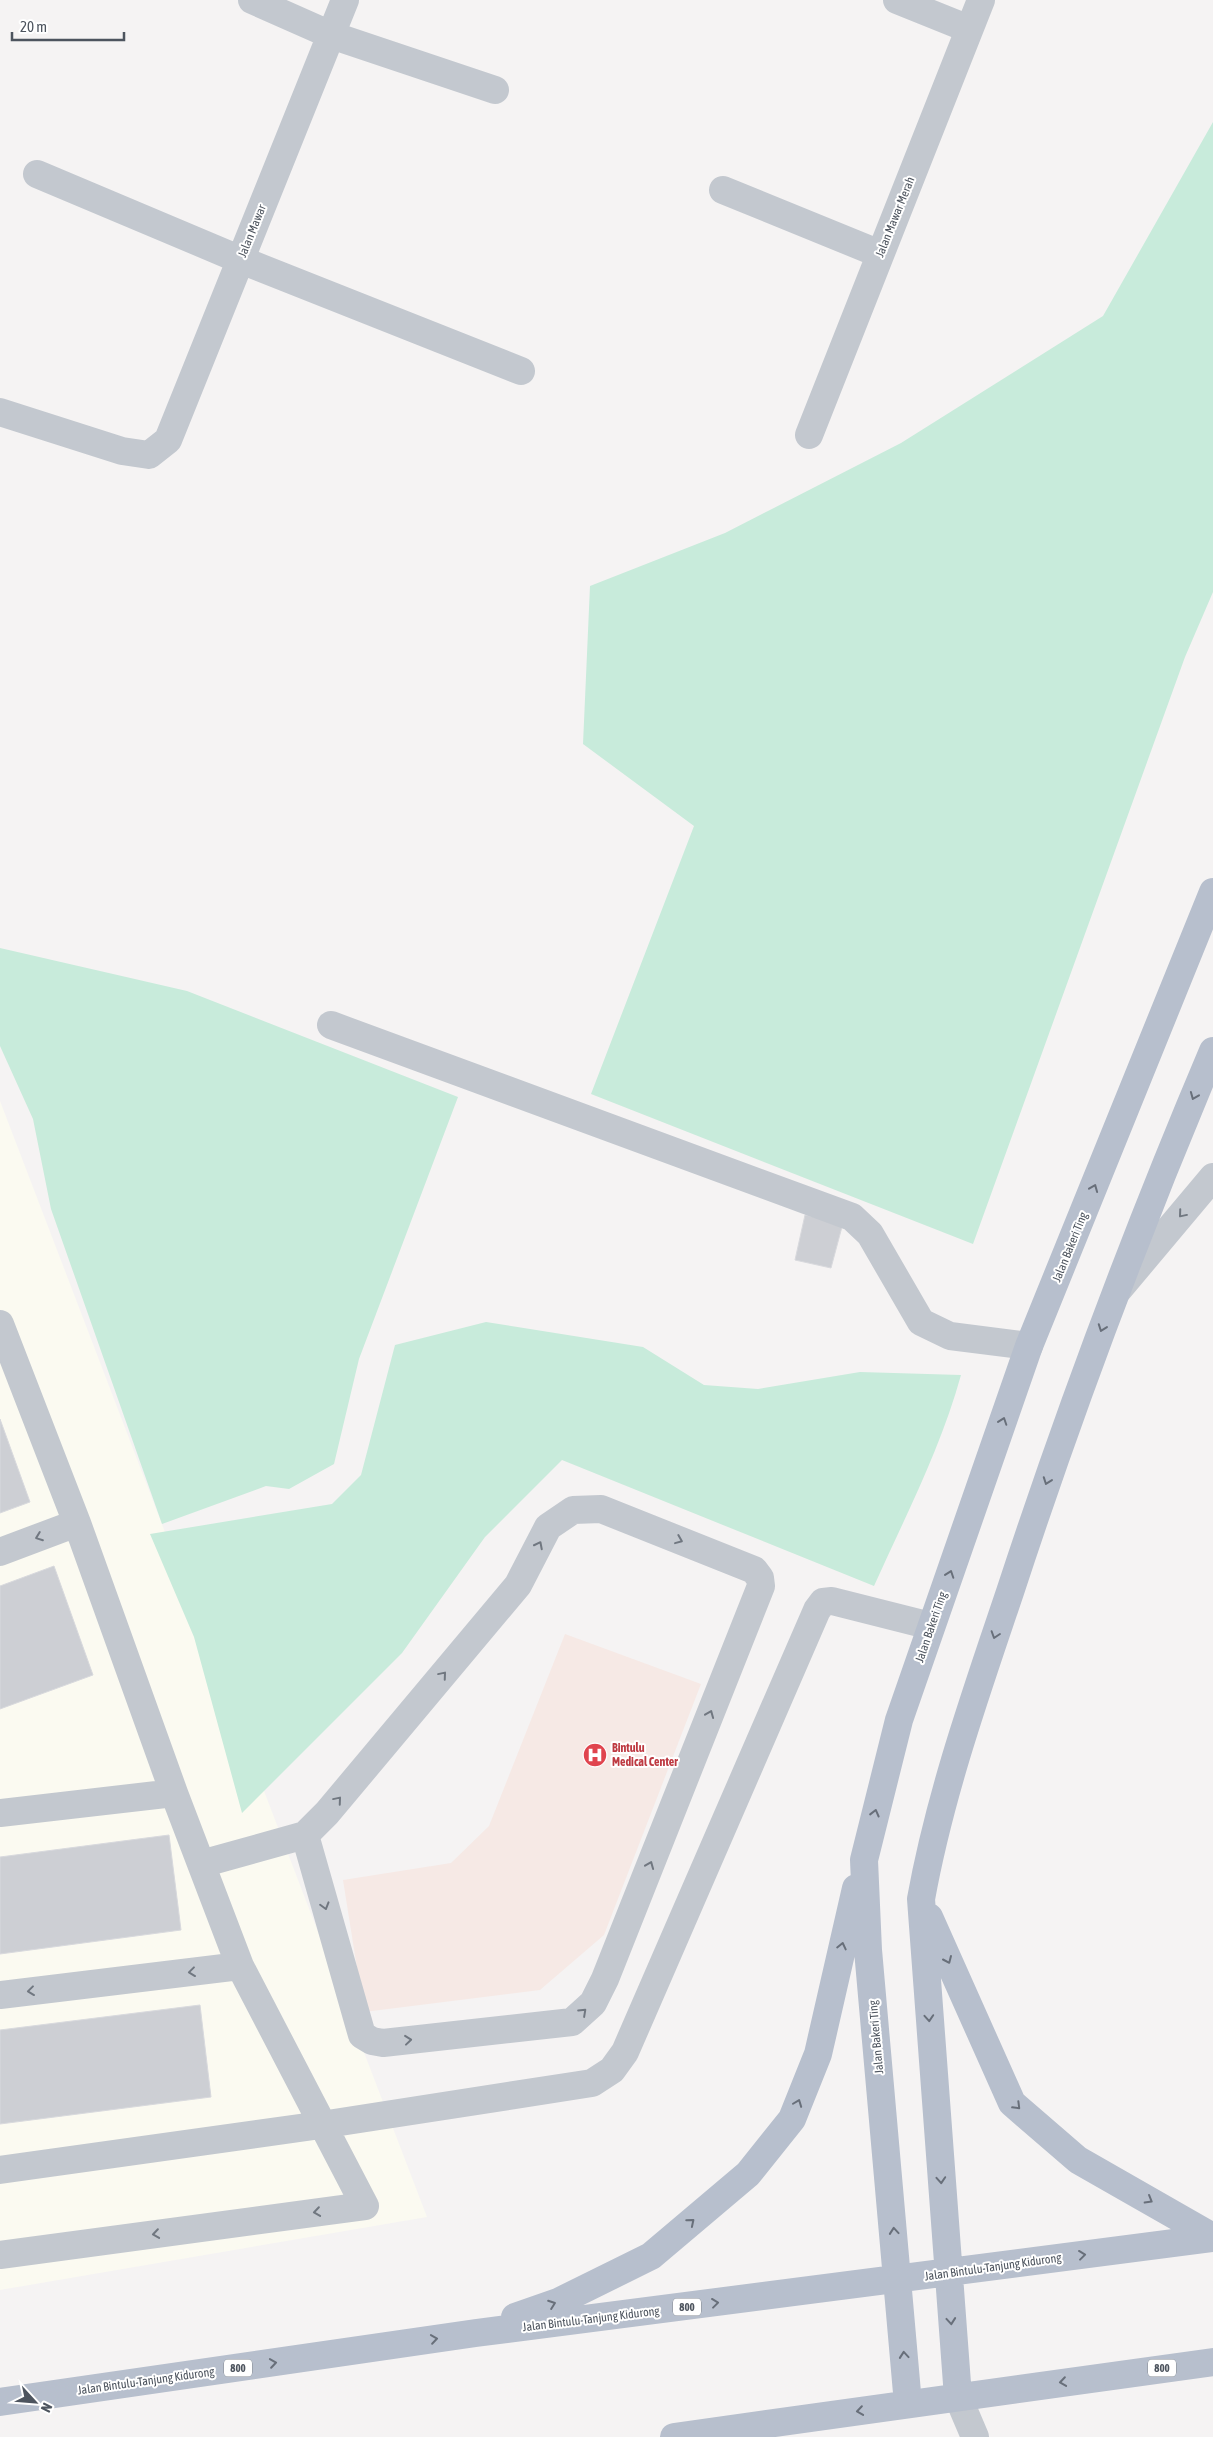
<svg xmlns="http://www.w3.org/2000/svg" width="1213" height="2437" viewBox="0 0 1213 2437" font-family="'Asap Condensed',sans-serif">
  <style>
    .commercial { fill: #fbfaf1 }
    .medical { fill: #f6e9e5 }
    .green { fill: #c8ebdb }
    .building { fill: #cdcfd4; stroke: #d8d9dd }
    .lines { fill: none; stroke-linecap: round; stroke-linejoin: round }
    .minor { stroke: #c3c8cf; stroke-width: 28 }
    .major { stroke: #b7bfcd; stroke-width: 28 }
    .oneway { stroke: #686f7a }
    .oneway2 { stroke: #707780 }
    .labels { text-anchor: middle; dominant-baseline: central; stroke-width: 4; stroke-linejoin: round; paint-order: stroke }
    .shield { fill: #fff; stroke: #82878e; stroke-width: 1 }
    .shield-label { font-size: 11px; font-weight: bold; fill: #4d545e }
    .street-label { font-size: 12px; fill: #4d545e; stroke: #fff }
    .health-label { font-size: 12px; font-weight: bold; fill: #be3a42; stroke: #fff; text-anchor: start }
  </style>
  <rect width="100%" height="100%" fill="#f5f3f3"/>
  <path class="commercial" d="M0 1101 427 2217 0 2290Z"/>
  <path class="medical" d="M565 1634 701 1684 604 1935 540 1990 364 2012 343 1880 451 1863 489 1826Z"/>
  <path class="green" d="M1213 122V592L1185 657 973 1244 591 1094 694 826 583 744 590 586 725 533 901 443 1103 316Z
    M0 948 187 991 458 1097 359 1359 334 1464 289 1489 266 1486 162 1524 51 1209 33 1119 0 1046Z
    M486 1322 643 1347 704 1385 758 1389 860 1372 961 1375C941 1448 905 1517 874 1586L562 1460 485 1537 402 1653 242 1813 194 1637 150 1534 332 1504 361 1475 395 1345Z"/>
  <path class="building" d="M805 1215 843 1223 831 1268 795 1260Z
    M0 1419 30 1502 0 1513Z
    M54 1566 93 1675 0 1709V1586Z
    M169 1835 181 1930 0 1954V1857Z
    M200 2005 211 2097 0 2124V2030Z"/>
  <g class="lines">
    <path class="minor" d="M252 0 331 35 495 90
      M897 0 969 29
      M37 174 241 260 521 371
      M723 190 880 254
      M0 412 122 451 149 455 168 440 345 0
      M809 435 981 0
      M331 1025 852 1217 870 1234 921 1322 950 1336 1029 1346
      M1119 1289 1213 1177
      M0 1324 77 1523 174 1793 240 1966 365 2206 0 2255
      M0 1552 77 1523
      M0 1813 174 1793
      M201 1864 305 1835 362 2035 372 2041 383 2043 572 2022 593 2003 605 1979 761 1586 760 1578 754 1570 601 1509 573 1510 548 1527 518 1585 327 1813 305 1835
      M0 1995 240 1966
      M0 2170 321 2125 592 2083 612 2070 625 2052 817 1610 823 1602 832 1601 931 1626
      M958 2397 975 2437"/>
    <path class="major" d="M929 1917 1012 2103 1078 2160 1213 2237
      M515 2317 558 2302 651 2256 748 2174 792 2119 818 2054 856 1888
      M958 2397 921 1899C940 1794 976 1693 1010 1592 1070 1409 1138 1228 1213 1051
      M0 2402 476 2333 1213 2238
      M908 2404 868 1950 864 1860 899 1720 1029 1346 1213 892
      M674 2437 1213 2362"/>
  </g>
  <defs><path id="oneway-chevron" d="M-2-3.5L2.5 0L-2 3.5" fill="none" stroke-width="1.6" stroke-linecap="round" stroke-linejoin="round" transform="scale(1.25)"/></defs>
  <g class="oneway">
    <use href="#oneway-chevron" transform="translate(1194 1096) rotate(112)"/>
    <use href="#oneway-chevron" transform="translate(1094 1188) rotate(-68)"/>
    <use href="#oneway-chevron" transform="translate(1102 1328) rotate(110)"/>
    <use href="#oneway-chevron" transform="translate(1003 1421) rotate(-71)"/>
    <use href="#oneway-chevron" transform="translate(1047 1481) rotate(110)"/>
    <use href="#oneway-chevron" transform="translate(950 1574) rotate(-71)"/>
    <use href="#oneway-chevron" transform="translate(995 1635) rotate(108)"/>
    <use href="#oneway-chevron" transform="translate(875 1813) rotate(-76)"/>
    <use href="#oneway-chevron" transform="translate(842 1946) rotate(-77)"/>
    <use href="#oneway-chevron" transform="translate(948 1960) rotate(66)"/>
    <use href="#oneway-chevron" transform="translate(929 2018) rotate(86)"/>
    <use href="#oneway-chevron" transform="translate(798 2103) rotate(-69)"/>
    <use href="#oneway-chevron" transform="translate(1017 2106) rotate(45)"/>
    <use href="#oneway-chevron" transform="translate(941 2180) rotate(86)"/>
    <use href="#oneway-chevron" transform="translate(1149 2200) rotate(30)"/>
    <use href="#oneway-chevron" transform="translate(691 2222) rotate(-40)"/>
    <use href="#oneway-chevron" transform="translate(894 2231) rotate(-95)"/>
    <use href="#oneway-chevron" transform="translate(1082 2255) rotate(-7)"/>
    <use href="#oneway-chevron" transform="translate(715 2303) rotate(-7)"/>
    <use href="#oneway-chevron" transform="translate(552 2304) rotate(-20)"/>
    <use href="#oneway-chevron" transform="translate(951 2321) rotate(85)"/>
    <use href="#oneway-chevron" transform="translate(434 2339) rotate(-8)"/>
    <use href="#oneway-chevron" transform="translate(904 2355) rotate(-95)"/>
    <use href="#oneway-chevron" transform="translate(273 2363) rotate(-8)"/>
    <use href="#oneway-chevron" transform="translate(1063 2382) rotate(172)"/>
    <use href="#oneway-chevron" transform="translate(860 2411) rotate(172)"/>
  </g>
  <g class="oneway2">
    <use href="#oneway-chevron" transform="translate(1182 1214) rotate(130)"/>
    <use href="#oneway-chevron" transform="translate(39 1537) rotate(159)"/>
    <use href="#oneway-chevron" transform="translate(679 1540) rotate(22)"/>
    <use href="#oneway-chevron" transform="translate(539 1545) rotate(-63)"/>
    <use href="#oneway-chevron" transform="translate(443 1675) rotate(-50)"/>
    <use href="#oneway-chevron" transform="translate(710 1714) rotate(-68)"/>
    <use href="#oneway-chevron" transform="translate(338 1800) rotate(-50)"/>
    <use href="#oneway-chevron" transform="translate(650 1865) rotate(-68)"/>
    <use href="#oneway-chevron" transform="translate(325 1906) rotate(74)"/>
    <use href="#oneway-chevron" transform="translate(192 1972) rotate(173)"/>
    <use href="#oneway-chevron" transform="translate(31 1991) rotate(173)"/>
    <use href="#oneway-chevron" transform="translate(583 2012) rotate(-43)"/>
    <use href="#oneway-chevron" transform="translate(408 2040) rotate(-6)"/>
    <use href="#oneway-chevron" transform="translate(317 2212) rotate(172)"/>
    <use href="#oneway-chevron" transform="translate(156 2234) rotate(172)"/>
  </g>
  <defs>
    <g id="hospital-disc" transform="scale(1.25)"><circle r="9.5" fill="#e0444e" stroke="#fff"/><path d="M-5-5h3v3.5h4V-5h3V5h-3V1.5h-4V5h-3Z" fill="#fff"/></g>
  </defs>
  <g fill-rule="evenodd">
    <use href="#hospital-disc" x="595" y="1755"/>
  </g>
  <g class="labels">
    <g class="shield">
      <rect x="673" y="2298.5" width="28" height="17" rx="4"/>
      <rect x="224" y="2359.5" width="28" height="17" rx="4"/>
      <rect x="1148" y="2359.5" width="28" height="17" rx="4"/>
    </g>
    <g class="shield-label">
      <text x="687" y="2307">800</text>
      <text x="238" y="2368">800</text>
      <text x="1162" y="2368">800</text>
    </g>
    <g class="street-label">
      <text transform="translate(895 217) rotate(-68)">Jalan Mawar Merah</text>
      <text transform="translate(252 231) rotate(-68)">Jalan Mawar</text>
      <text transform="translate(1070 1247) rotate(-68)">Jalan Bakeri Ting</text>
      <text transform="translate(931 1627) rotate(-71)">Jalan Bakeri Ting</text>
      <text transform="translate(876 2037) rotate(-95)">Jalan Bakeri Ting</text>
      <text transform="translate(993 2267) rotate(-8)">Jalan Bintulu-Tanjung Kidurong</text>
      <text transform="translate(591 2319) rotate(-7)">Jalan Bintulu-Tanjung Kidurong</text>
      <text transform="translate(146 2381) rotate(-8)">Jalan Bintulu-Tanjung Kidurong</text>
    </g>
    <g class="health-label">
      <text x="612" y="1748">Bintulu<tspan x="612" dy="14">Medical Center</tspan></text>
    </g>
  </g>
  <g transform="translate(35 2402) rotate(116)" stroke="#ffffff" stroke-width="4" paint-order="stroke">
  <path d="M0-4L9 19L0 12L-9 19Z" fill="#4d545e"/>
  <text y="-8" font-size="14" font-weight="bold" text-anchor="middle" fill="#4d545e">N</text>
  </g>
  <path d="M12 32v8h112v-8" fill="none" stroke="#4d545e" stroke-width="2.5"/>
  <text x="20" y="32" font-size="15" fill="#4d545e" stroke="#ffffff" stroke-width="4" paint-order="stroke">20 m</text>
</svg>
